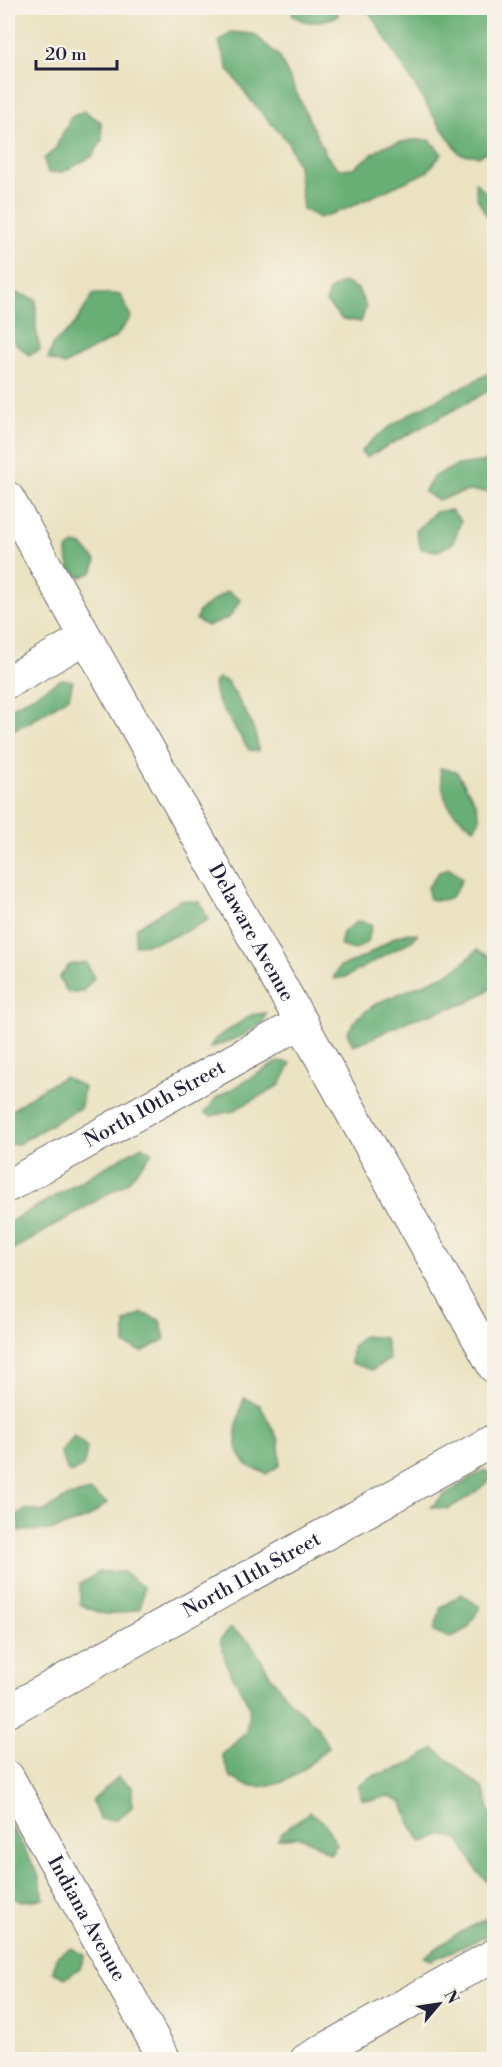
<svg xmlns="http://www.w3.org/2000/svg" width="502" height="2067" viewBox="0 0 502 2067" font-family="'Libre Bodoni',serif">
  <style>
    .forest { fill: #68af75; stroke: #456858; stroke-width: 1.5 }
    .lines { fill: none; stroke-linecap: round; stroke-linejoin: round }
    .street-casing { stroke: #68656a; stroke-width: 34 }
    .street { stroke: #fff; stroke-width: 32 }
    .labels { text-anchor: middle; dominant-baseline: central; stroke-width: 4.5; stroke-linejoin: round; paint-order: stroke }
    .street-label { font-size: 20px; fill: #22223b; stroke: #f7f3e8 }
  </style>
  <rect width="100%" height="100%" fill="#f7f3e8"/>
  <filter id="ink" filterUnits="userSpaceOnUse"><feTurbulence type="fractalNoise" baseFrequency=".0167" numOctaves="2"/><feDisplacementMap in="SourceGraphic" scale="12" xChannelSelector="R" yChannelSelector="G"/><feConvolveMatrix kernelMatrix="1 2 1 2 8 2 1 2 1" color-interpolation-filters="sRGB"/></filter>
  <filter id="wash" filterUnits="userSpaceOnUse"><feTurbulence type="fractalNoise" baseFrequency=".008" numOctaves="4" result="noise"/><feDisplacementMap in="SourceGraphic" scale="24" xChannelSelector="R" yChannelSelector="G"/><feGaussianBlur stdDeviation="1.35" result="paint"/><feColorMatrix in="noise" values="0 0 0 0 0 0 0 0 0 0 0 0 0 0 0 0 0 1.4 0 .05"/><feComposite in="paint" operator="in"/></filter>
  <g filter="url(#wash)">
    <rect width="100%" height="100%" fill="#eae2c0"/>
    <path class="forest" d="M292 8H337L338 16C320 22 310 26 293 16Z
      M367 8H494V147L480 156 460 154 436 120Z
      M231 32 254 34 279 56 326 155 339 169 353 168 384 146 411 140H430L442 154 427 172 343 210 319 218 303 209 298 166 288 142 252 102 228 69 219 42Z
      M84 111 101 122 102 140 93 156 63 172 48 173 44 159 55 149 71 117Z
      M475 182 494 200V229L477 198Z
      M343 282 358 289 366 307 361 322 342 319 326 302 329 291Z
      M16 293 36 299V329L40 350 29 355 13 341 8 314Z
      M93 294H120L131 317 116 337 64 365 48 359 54 342C73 331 82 313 93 294Z
      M494 371V388L367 457 361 453C378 425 463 387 494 371Z
      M494 460V492L469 491 437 500 424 492 434 476 458 465Z
      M451 510 461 521 453 543 438 551 421 549 416 531 435 512Z
      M74 544 83 546 96 561 92 573 81 577C67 570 68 564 67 550Z
      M227 591 241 600 229 618 207 626 196 620 199 611Z
      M218 678 227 681C239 702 258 727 258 751L249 750 217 700 214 684Z
      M62 679 73 681 69 697 28 723 8 732V710Z
      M440 768 456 771 476 803 480 819 474 828C446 810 443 801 440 768Z
      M449 868 462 879C454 897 450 903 429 899L428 887 439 872Z
      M180 900 200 902 208 920C185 932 162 944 135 945L136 928Z
      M358 921 372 924 368 941 355 950 340 946 343 932Z
      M409 933 417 934 413 940 346 977 333 979 339 967 366 956 395 937Z
      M477 950 494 959V987L467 1003 410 1020 370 1039 353 1045 347 1033 357 1018 377 1003 445 975 460 966Z
      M86 962 94 978 83 991 68 993 59 978 69 965Z
      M266 1013 263 1023 242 1036 210 1048 215 1039 251 1015Z
      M279 1061 291 1063 280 1085 233 1111 211 1116 205 1113 216 1098Z
      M64 1077 84 1087 81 1107 18 1144H8V1113L43 1088Z
      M142 1146 152 1153 128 1182 15 1249 8 1250V1223Z
      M142 1313 160 1320 165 1339 142 1352 125 1345V1322Z
      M363 1336 385 1338 389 1360 372 1370 351 1363 352 1347Z
      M244 1398 260 1405 279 1441 280 1465 266 1474C261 1471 253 1469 249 1466 228 1448 237 1419 244 1398Z
      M74 1436 87 1447 84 1466 72 1473 67 1470 60 1452Z
      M484 1470 494 1476 472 1495 448 1509 431 1507 445 1494Z
      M90 1491 107 1503 88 1518 53 1530 19 1531 16 1516 27 1509 43 1512 67 1497Z
      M99 1572H124L144 1588 140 1608C114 1616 105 1618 80 1604V1584Z
      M462 1594 480 1607 468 1628 450 1638 434 1631 441 1607Z
      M231 1628 251 1643 272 1678 292 1704 316 1725 328 1747C306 1769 284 1790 251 1786 244 1786 236 1780 230 1777L222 1755 246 1732 250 1707 227 1666 220 1640Z
      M434 1748 483 1789 494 1824V1889L478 1872 459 1839 440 1835 422 1843 410 1823 403 1803 388 1796 373 1800 362 1799 358 1787C371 1772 388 1773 405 1766 416 1761 425 1754 434 1748Z
      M118 1777 132 1787V1807L117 1820 99 1819 92 1801Z
      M309 1812 324 1822 337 1845 330 1854C309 1840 305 1834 278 1839 286 1825 298 1822 309 1812Z
      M8 1819 38 1874 44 1899 20 1901 8 1896Z
      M494 1914V1933L432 1960 424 1957 454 1936Z
      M71 1948 85 1955 80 1968 65 1978 53 1972 56 1957Z"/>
  </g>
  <g filter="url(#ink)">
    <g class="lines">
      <g class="street-casing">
        <g id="street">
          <path id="s1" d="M8 498 494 1367"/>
          <path d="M8 682 85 638"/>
          <path id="s2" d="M8 1186 302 1022"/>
          <path id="s3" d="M8 1711 494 1440"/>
          <path id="s4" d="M8 1777 165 2060"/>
          <path d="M306 2060 494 1955"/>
        </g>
      </g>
      <use href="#street" class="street"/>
    </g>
  </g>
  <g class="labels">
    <g class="street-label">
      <text stroke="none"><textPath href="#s1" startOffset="498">Delaware Avenue</textPath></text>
      <text stroke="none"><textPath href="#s2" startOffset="168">North 10th Street</textPath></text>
      <text stroke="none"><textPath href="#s3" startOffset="279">North 11th Street</textPath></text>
      <text stroke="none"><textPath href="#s4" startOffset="162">Indiana Avenue</textPath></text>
    </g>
  </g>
  <rect width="502" height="2067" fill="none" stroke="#f7f3e8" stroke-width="30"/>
  <g transform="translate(439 2004) rotate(61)" stroke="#f7f3e8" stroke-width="4.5" paint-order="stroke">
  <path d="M0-4.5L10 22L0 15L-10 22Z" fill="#22223b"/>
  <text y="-9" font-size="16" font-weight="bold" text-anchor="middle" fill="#22223b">N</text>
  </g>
  <path d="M36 60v9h81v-9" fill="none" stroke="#22223b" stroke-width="3"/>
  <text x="45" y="60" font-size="18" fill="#22223b" stroke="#f7f3e8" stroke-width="4.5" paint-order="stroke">20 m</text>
</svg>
